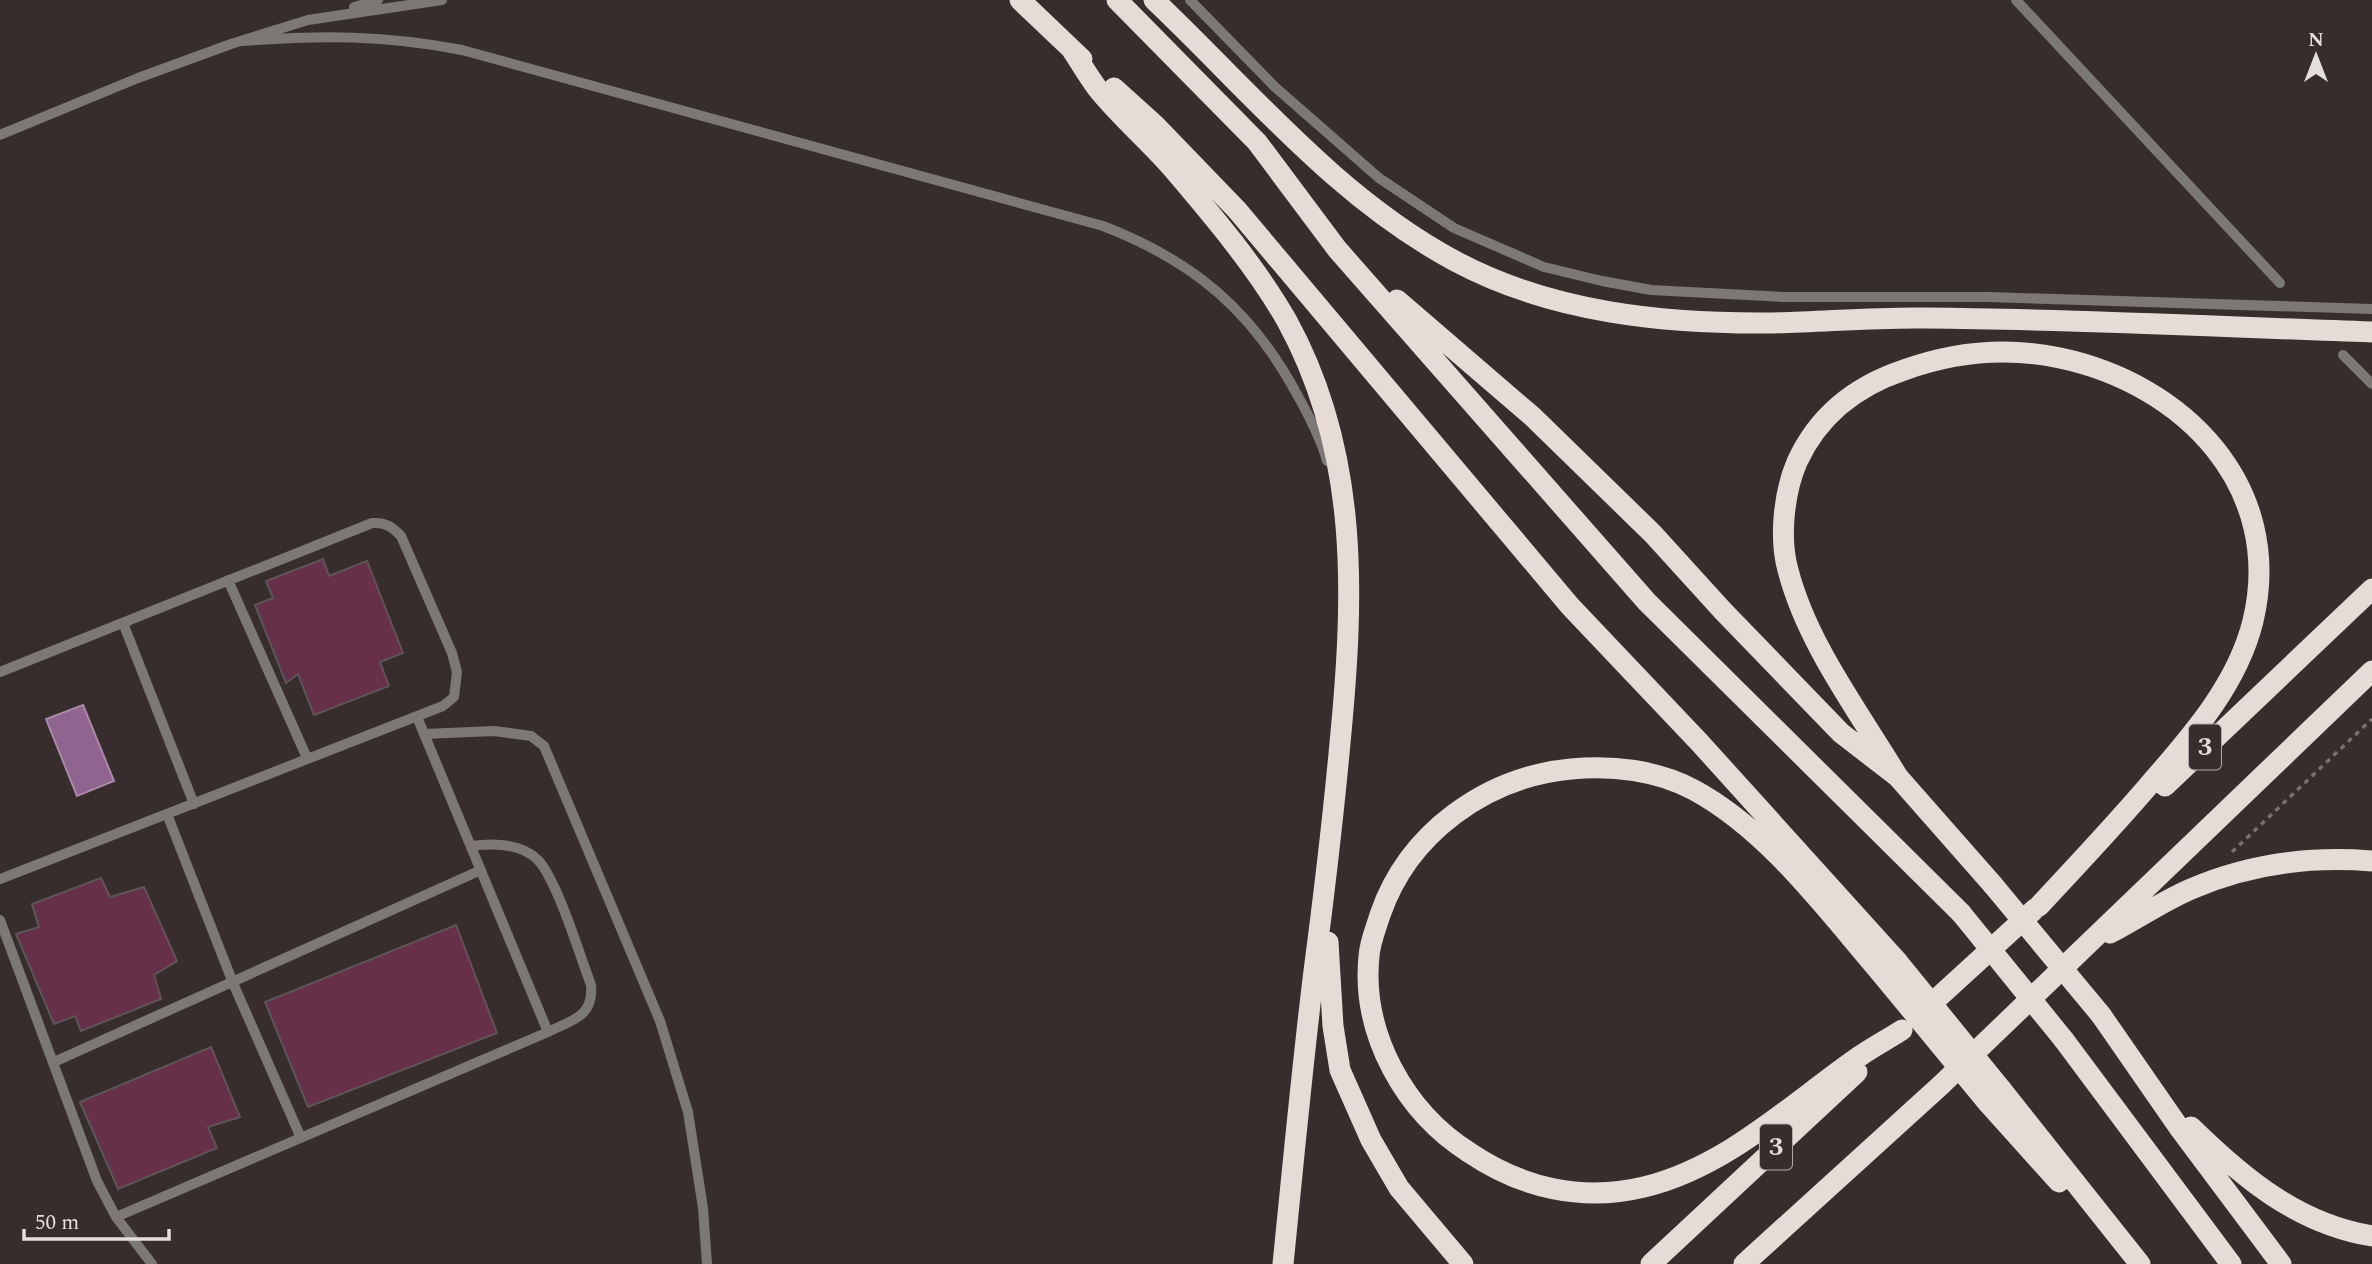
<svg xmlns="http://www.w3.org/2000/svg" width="2372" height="1264" viewBox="0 0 2372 1264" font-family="Spectral,serif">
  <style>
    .water { fill: #8f648f; stroke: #a989a7; stroke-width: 2 }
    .building { fill: #653048; stroke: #5f5458; stroke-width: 2 }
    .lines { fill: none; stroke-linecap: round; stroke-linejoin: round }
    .path { stroke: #786f6f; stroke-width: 3.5; stroke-dasharray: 5 5; stroke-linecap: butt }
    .lane { stroke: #7c7875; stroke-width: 10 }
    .highway { stroke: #e6dbd5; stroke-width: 21 }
    .highway-bridge { stroke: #e6dbd5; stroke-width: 21 }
    .labels { text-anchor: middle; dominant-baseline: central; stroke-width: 5; stroke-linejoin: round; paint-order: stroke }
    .shield { fill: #382d2d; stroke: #b1a9a9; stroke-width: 2 }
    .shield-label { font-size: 26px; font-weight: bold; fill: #e5dede }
  </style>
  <rect width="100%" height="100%" fill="#382d2d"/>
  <path class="water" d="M83 705 114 781 77 796 46 719Z"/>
  <path class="building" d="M323 559 329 576 367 561 403 653 380 662 389 686 314 715 298 674 286 683 255 605 273 598 266 581Z
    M101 878 110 897 144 887 177 961 154 975 161 999 81 1031 75 1016 54 1024 16 934 39 927 32 904Z
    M456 925 497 1033 308 1107 265 1002Z
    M211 1047 240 1117 208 1127 217 1148 118 1189 80 1102Z"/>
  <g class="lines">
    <path class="path" d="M2232 852 2372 719"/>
    <path class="lane" d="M1190 0 1275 87 1379 178 1454 228 1544 267 1602 281 1651 290 1784 297H1988L2372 309
      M2016 0 2280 283
      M354 7 378 0
      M243 41C321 35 385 35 462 50L1103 226C1194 261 1253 311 1299 398 1310 418 1321 439 1327 461
      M0 135 138 78 231 44 308 20 442 0
      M2343 355 2372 384
      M228 580 307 758
      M123 623 194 804
      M0 672 372 523C386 522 392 527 401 536L452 653 457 672 454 697 443 706 0 879
      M424 734 494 731 531 736 544 746 660 1021 688 1112 703 1208 707 1264
      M167 814 233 983 301 1138
      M471 846C493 843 521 843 538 860 557 880 580 956 591 985 594 1017 572 1020 548 1032
      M0 920 97 1181 116 1217 152 1264
      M54 1062 481 870
      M116 1217 548 1032 417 717"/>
    <path class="highway" d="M1020 0 1082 59
      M1117 0 1257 142 1337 249 1647 602 1961 913
      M1154 0C1251 92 1336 197 1455 261 1552 313 1665 324 1772 323 1823 322 1875 317 1926 318 2074 319 2223 327 2372 332
      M1072 50C1080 62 1088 76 1097 88 1120 117 1149 141 1173 169 1213 216 1257 268 1287 321 1360 454 1354 598 1340 743 1333 819 1324 895 1314 971 1302 1068 1293 1166 1283 1264
      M1114 88 1155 125 1237 210 1570 606 1700 743 1897 961
      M1397 300 1533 417 1653 534 1723 611 1841 733 1898 777 1993 885
      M1898 777C1859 712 1807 644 1788 570 1779 538 1784 492 1797 462 1818 416 1856 386 1904 370 1954 352 2008 347 2060 358 2184 384 2285 487 2253 621 2238 682 2195 732 2155 778 2118 822 2078 864 2039 906
      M2165 786 2372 589
      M2110 933C2137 919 2163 901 2191 889 2249 864 2310 856 2372 861
      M1328 942 1333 1026 1340 1070 1371 1140 1399 1188 1463 1264
      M1880 972C1826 909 1768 830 1694 790 1657 770 1612 765 1571 769 1486 777 1408 833 1380 915 1376 928 1370 942 1369 956 1361 1034 1405 1112 1470 1153 1522 1188 1582 1202 1644 1187 1727 1167 1792 1103 1860 1056 1873 1047 1888 1039 1902 1030
      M1919 1015 2035 909
      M2101 1015 2180 1129 2281 1264
      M2064 1040 2231 1264
      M2001 1089 2140 1264
      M1988 1103 2059 1182
      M2191 1127C2243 1178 2298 1224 2372 1236
      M1651 1264 1857 1072
      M1744 1264 1941 1085 2372 671"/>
    <path class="highway-bridge" d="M1993 885 2101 1015
      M1961 913 2064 1040
      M1897 961 2001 1089
      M1880 972 1988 1103"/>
  </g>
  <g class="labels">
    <g class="shield">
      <rect x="2189" y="724.5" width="32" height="45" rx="5"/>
      <rect x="1760" y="1124.5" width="32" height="45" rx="5"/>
    </g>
    <g class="shield-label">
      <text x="2205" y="747">3</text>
      <text x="1776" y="1147">3</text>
    </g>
  </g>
  <g transform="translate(2316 56)" stroke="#382d2d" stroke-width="5" paint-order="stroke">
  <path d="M0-5L12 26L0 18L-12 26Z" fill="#e5dede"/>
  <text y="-10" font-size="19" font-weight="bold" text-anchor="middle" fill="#e5dede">N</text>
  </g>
  <path d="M24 1229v10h145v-10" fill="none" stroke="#e5dede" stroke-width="3.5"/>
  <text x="35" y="1229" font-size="21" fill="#e5dede" stroke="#382d2d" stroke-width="5" paint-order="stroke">50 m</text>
</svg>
